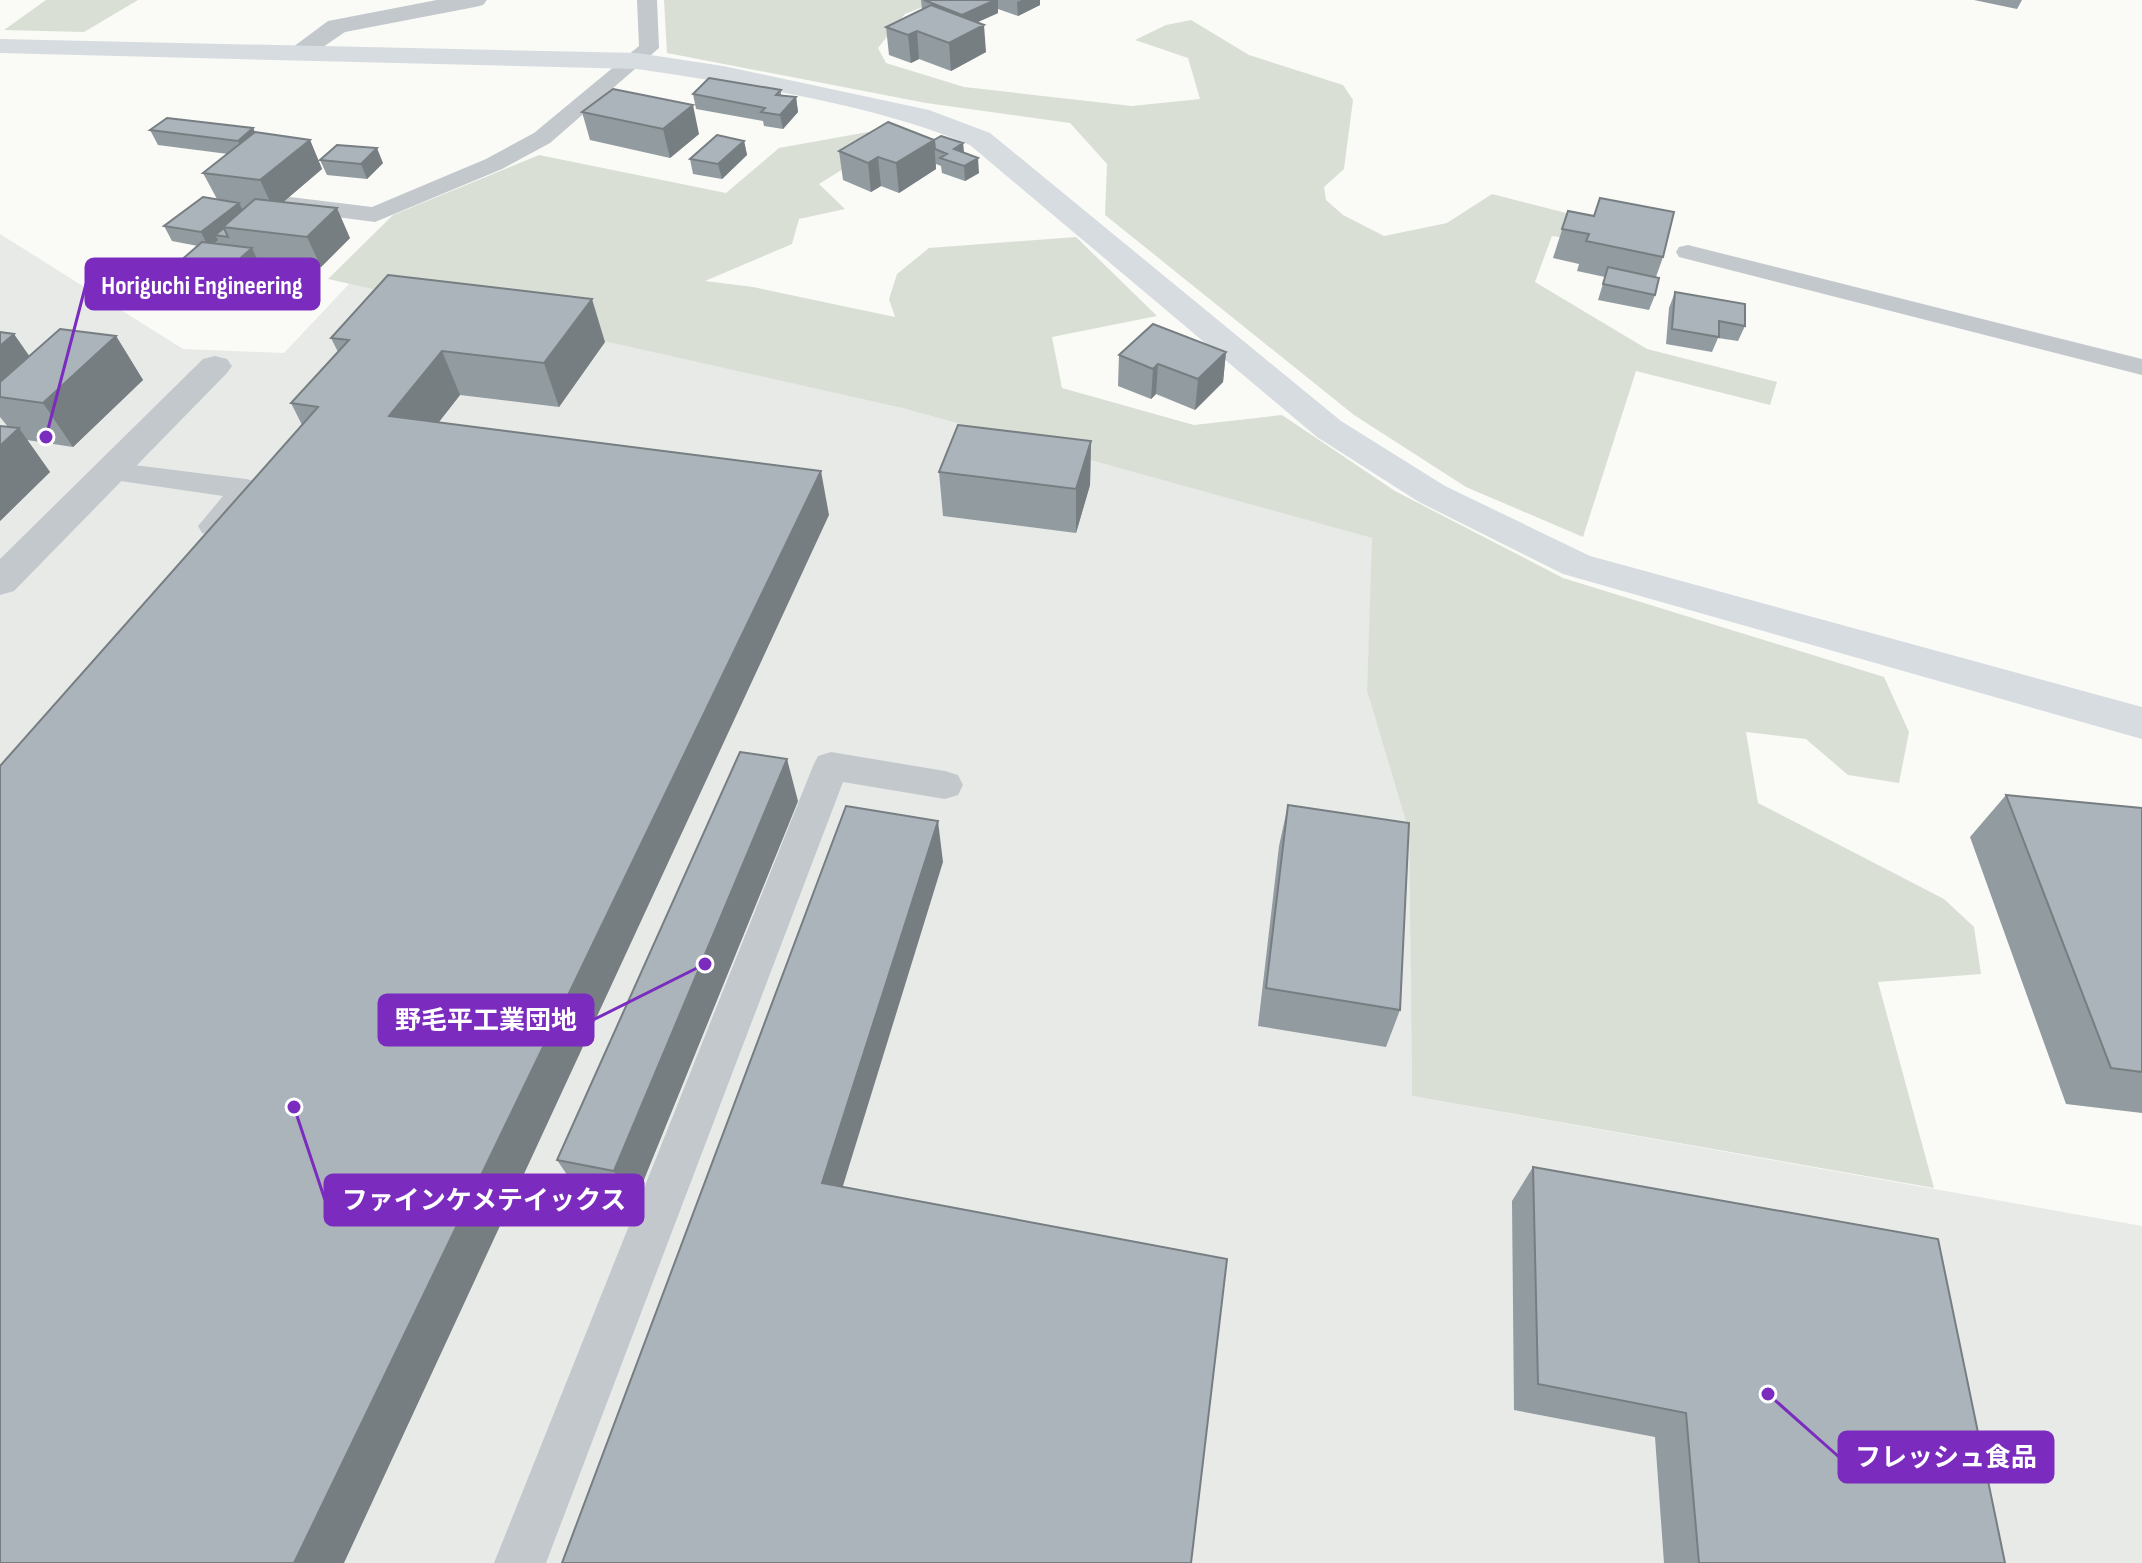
<svg xmlns="http://www.w3.org/2000/svg" width="2142" height="1563" viewBox="0 0 2142 1563" font-family="'Sofia Sans Condensed','Noto Sans JP',sans-serif">
  <style>
    .built { fill: #e8eae8 }
    .green { fill: #dadfd6 }
    .lines { fill: none; stroke-linecap: round; stroke-linejoin: round }
    .lane { fill: #c3c8cc; fill-rule: evenodd }
    .street { fill: #c3c8cc; fill-rule: evenodd }
    .secondary { fill: #d6dcdf; fill-rule: evenodd }
    .wall { fill: #929ba0 }
    .shaded-wall { fill: #777e82 }
    .building { fill: #aab4ba; stroke: #777e82; stroke-width: 2 }
    .leader { fill: none; stroke: #7b2cbf; stroke-width: 3 }
    .callout-dot { fill: #7b2cbf; stroke: #fff; stroke-width: 3 }
    .callout { fill: #7b2cbf; stroke: #7b2cbf; stroke-width: 3 }
    .callout-label { font-size: 26px; text-anchor: middle; font-weight: bold; fill: #fff }
  </style>
  <rect width="100%" height="100%" fill="#fafaf7"/>
  <path class="built" d="M0 234 183 349 284 353 350 283 902 408 1373 538 1367 691 1409 832 1412 1096 2142 1226V1563H0Z"/>
  <path class="green" d="M46 0H138L84 32 4 30Z
    M664 0H940L905 14 878 48 886 63 964 87 1132 106 1200 99 1188 58 1135 40 1166 25 1191 20 1249 55 1343 85 1353 100 1344 169 1324 187 1326 200 1343 215 1384 236 1447 223 1492 194 1586 218 1578 240 1552 236 1535 282 1647 349 1777 382 1770 405 1636 371 1583 537 1466 487 1354 415 1105 215 1107 164 1070 123 926 103 667 53Z
    M868 132 894 137 819 184 845 209 799 219 792 244 705 281 753 287 895 317 889 299 897 274 929 248 1076 237 1157 316 1052 337 1062 388 1194 425 1282 415 1395 491 1563 578 1884 677 1909 732 1899 783 1848 775 1806 739 1746 732 1758 803 1944 899 1974 927 1981 974 1878 982 1934 1188 1412 1096 1409 832 1367 691 1372 538 902 408 328 279 393 215 539 155 726 193 779 148Z"/>
  <g class="lines">
    <path class="lane" d="M637 0H657L659 48 550 143 502 169 375 222 290 211 282 209 278 204 282 199 290 197 372 207 486 159 534 133 639 46Z
      M1688 245 2142 359V375L1679 257 1676 252 1679 247Z
      M110 462 246 479 257 482 261 489C248 509 228 540 202 533L198 526 223 496 100 478 95 471 100 464Z
      M831 752 945 771 958 775 963 785 958 795 945 799 843 782 546 1563H494L813 766 818 756Z"/>
    <path class="street" d="M437 0H487L483 5 475 7 345 32 307 58H289L285 53 328 21Z
      M215 356 227 359 232 366 227 373 14 591 0 595V559L203 359Z"/>
    <path class="secondary" d="M0 39 637 53 723 66 929 110 990 133 1341 421 1445 486 1590 556 2142 707V739L1563 574 1419 502 1317 437 970 145C871 103 744 85 637 69L0 53Z"/>
  </g>
  <path class="wall" d="M921 0H1040V5L1018 16 998 9V13L978 22 986 52 951 71 919 59 911 63 889 55 886 27 922 10Z
    M1974 0H2022L2017 9Z
    M781 90V95L796 97 798 112 783 129 764 126 763 121 696 109 693 94Z
    M582 112 699 134 670 158 590 140Z
    M253 128 255 132 310 140 322 169 283 202 350 238 321 267 257 259 259 263 236 285 186 278 178 263 198 246 172 241 164 226 217 199 203 173 228 154 158 145 150 130Z
    M934 140 963 143 964 152 979 173 965 181 942 173 941 166 936 164V169L899 193 881 186 871 192 843 180 839 151Z
    M744 141 747 155 722 179 693 174 690 159Z
    M320 160 383 163 367 179 327 175Z
    M1568 211 1663 257 1656 277 1655 295 1649 310 1598 300 1605 277 1577 271 1579 264 1553 258Z
    M1675 292 1745 326 1738 341 1718 338 1712 352 1666 344 1669 308Z
    M0 332 29 356 116 336 143 380 73 447 27 440 50 472 0 521V426L8 427 0 417Z
    M331 338 605 342 559 407 460 395 439 422 829 515 302 425 291 403 338 352Z
    M1226 352 1223 382 1195 410 1156 394 1151 399 1118 386 1119 355Z
    M1091 441 1090 485 1076 533 943 516 939 472Z
    M2006 795 2142 808V1113L2066 1104 1970 837Z
    M798 801 634 1204 580 1194 557 1160Z
    M1288 805 1400 1010 1386 1047 1258 1026 1279 846Z
    M1533 1167 2005 1563H1664L1655 1437 1514 1410 1512 1201Z"/>
  <path class="shaded-wall" d="M995 0H998V13L962 29V15Z
    M1022 0H1040V5L1018 16 1017 2Z
    M984 25 986 52 951 71 949 43Z
    M917 31 919 59 911 63 908 35Z
    M796 97 798 112 783 129 780 115Z
    M693 105 699 134 670 158 663 129Z
    M253 128 260 143 245 155 238 141Z
    M310 140 322 169 274 210 260 180Z
    M934 140 936 169 899 193 896 163Z
    M744 141 747 155 722 179 718 164Z
    M963 143 964 158 955 164 954 149Z
    M377 148 383 163 367 179 361 164Z
    M878 157 881 186 871 192 868 163Z
    M978 158 979 173 965 181 964 166Z
    M239 203 247 218 223 227 224 236 215 235 218 240 209 248 201 232Z
    M337 208 350 238 321 267 307 237Z
    M252 248 259 263 236 285 228 269Z
    M592 299 605 342 559 407 544 363Z
    M14 334 44 377 0 397V346Z
    M116 336 143 380 73 447 43 403Z
    M442 351 460 395 409 460 389 416Z
    M1226 352 1223 382 1195 410 1198 379Z
    M1158 364 1156 394 1151 399 1153 369Z
    M19 428 50 472 0 521V446Z
    M1091 441 1090 485 1076 533V489Z
    M821 471 829 515 344 1563H294Z
    M787 759 798 801 634 1204 614 1171Z
    M938 821 943 862 834 1215 822 1183Z"/>
  <path class="building" d="M924 0H995L962 15Z
    M931 5 984 25 949 43 917 31 908 35 886 27Z
    M709 78 781 90 776 95 796 97 780 115 761 112 765 108 693 94Z
    M613 89 693 105 663 129 582 112Z
    M167 118 253 128 238 141 150 130Z
    M888 122 934 140 896 163 878 157 868 163 839 151Z
    M255 132 310 140 260 180 203 173Z
    M717 135 744 141 718 164 690 159Z
    M941 136 963 143 954 149 978 158 964 166 940 158 947 154 935 149 934 140Z
    M337 145 377 148 361 164 320 160Z
    M203 197 239 203 201 232 164 226Z
    M1600 198 1674 212 1663 257 1586 241 1589 234 1562 229 1568 211 1594 216Z
    M255 199 337 208 307 237 223 227Z
    M224 228 228 237 215 235Z
    M202 242 252 248 228 269 178 263Z
    M1608 267 1659 278 1655 295 1603 284Z
    M388 275 592 299 544 363 442 351 389 416 821 471 294 1563H0V766L318 407 291 403 349 340 331 338Z
    M1675 292 1745 304V326L1719 321V337L1672 329Z
    M1153 324 1226 352 1198 379 1158 364 1153 369 1119 355Z
    M60 329 116 336 43 403 0 397V382Z
    M0 332 14 334 0 346Z
    M958 425 1091 441 1076 489 939 472Z
    M0 426 19 428 0 446Z
    M740 752 787 759 614 1171 557 1160Z
    M2006 795 2142 808V1072L2111 1068Z
    M1288 805 1409 823 1400 1010 1266 988Z
    M846 806 938 821 822 1183 1227 1259 1191 1563H562Z
    M1533 1167 1938 1239 2005 1563H1699L1686 1413 1538 1384Z"/>
  <path class="leader" d="M46 437L86 284M705 964L593 1020M294 1107L325 1200M1768 1394L1839 1457"/>
  <g class="callout-dot">
    <circle cx="46" cy="437" r="8"/>
    <circle cx="705" cy="964" r="8"/>
    <circle cx="294" cy="1107" r="8"/>
    <circle cx="1768" cy="1394" r="8"/>
  </g>
  <g class="callout">
    <rect x="86" y="259" width="233" height="50" rx="8"/>
    <rect x="379" y="995" width="214" height="50" rx="8"/>
    <rect x="325" y="1175" width="318" height="50" rx="8"/>
    <rect x="1839" y="1432" width="214" height="50" rx="8"/>
  </g>
  <g class="callout-label">
    <text x="202" y="294">Horiguchi Engineering</text>
    <text x="486" y="1029">野毛平工業団地</text>
    <text x="484" y="1209">ファインケメテイックス</text>
    <text x="1946" y="1466">フレッシュ食品</text>
  </g>
</svg>
